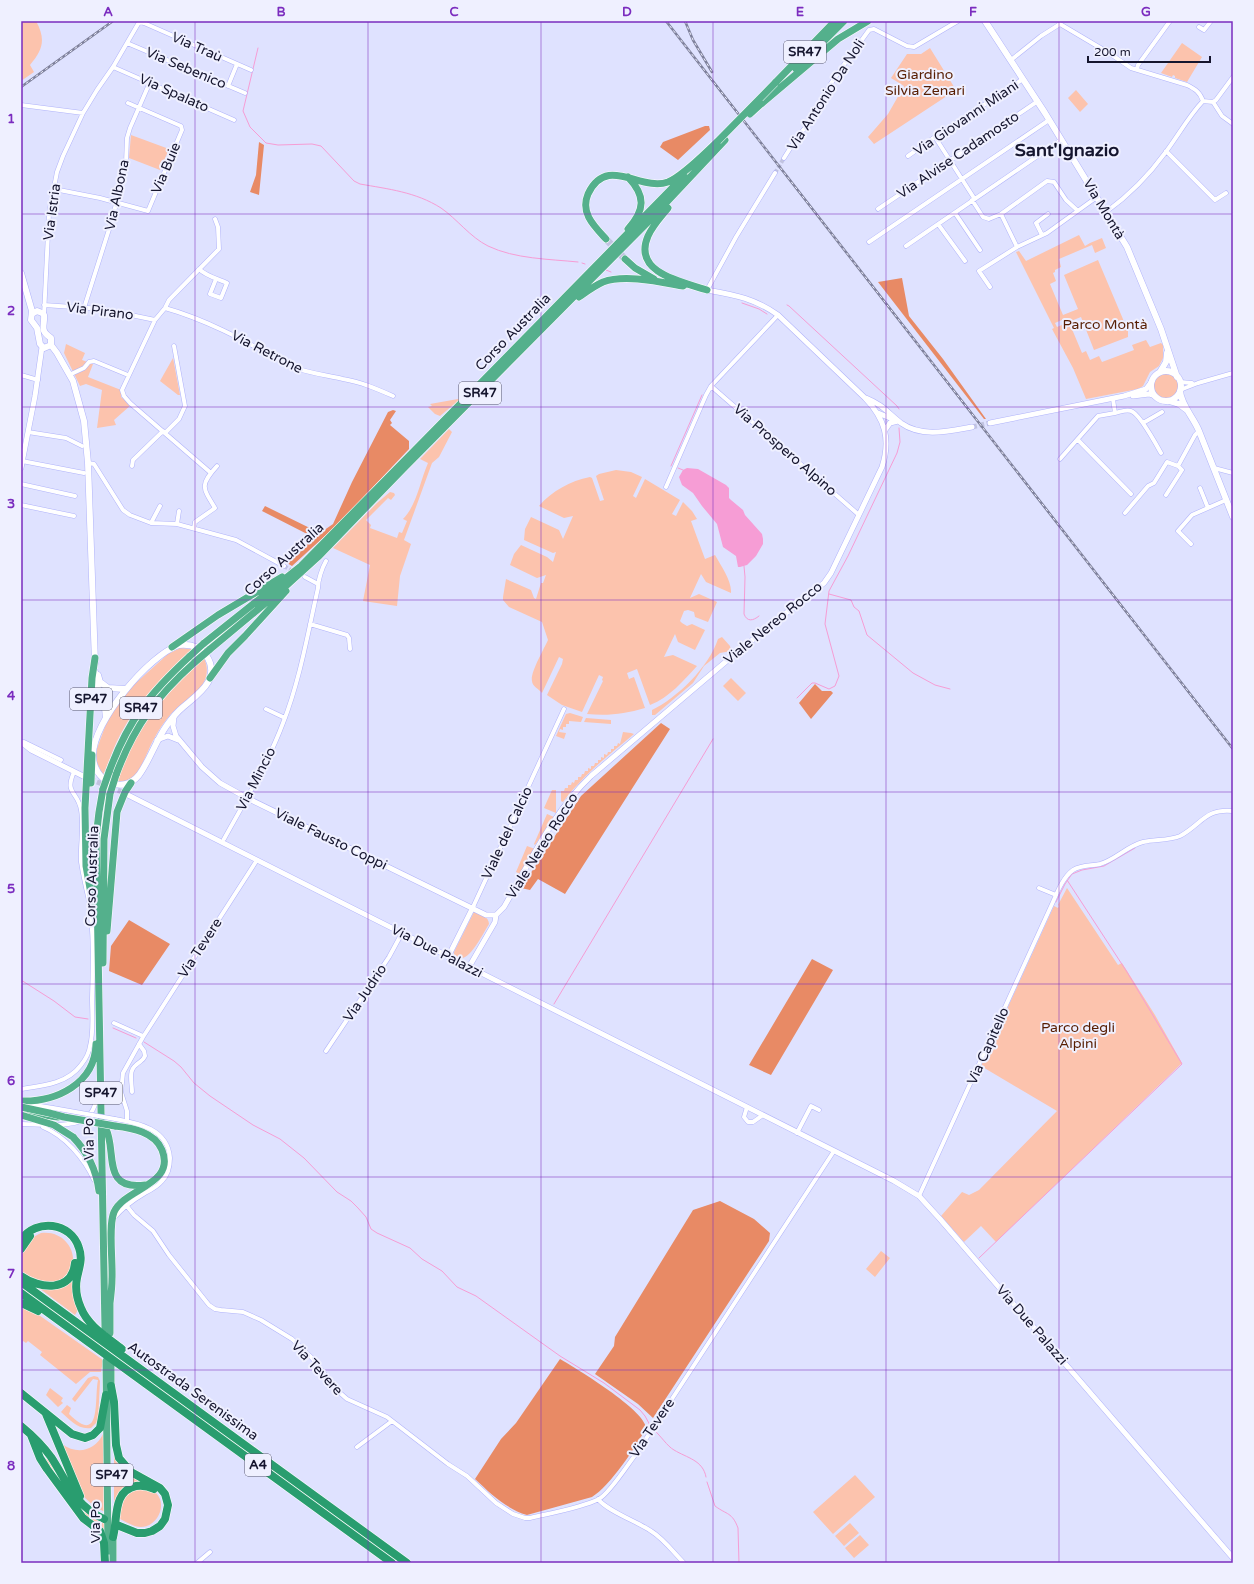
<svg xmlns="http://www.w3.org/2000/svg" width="1254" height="1584" viewBox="0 0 1254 1584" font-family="'Varela Round',sans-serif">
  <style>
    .green { fill: #fcc3ad }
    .forest { fill: #e88a65 }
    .water { fill: #f69dd5 }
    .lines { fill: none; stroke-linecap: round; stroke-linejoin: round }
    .stream { stroke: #f69dd5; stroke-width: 1 }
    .minor-tunnel { stroke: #c1c3e0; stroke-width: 4; stroke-dasharray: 4 2; stroke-linecap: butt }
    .tertiary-tunnel { stroke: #c1c3e0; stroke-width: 5; stroke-dasharray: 5 2.5; stroke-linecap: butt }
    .trunk-tunnel { stroke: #c1c3e0; stroke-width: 7; stroke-dasharray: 7 3.5; stroke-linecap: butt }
    .minor-casing { stroke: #b0b3fa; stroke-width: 5 }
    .tertiary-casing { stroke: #b0b3fa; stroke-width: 6 }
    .secondary-casing { stroke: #b0b3fa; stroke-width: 7 }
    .trunk-casing { stroke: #fff; stroke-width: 8 }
    .motorway-casing { stroke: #fff; stroke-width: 9 }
    .minor { stroke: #fff; stroke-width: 4 }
    .tertiary { stroke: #fff; stroke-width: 5 }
    .secondary { stroke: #fff; stroke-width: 6 }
    .trunk { stroke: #54b08c; stroke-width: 7 }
    .motorway { stroke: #299d6f; stroke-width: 8 }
    .rail-casing { stroke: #7e809b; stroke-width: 2.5 }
    .rail { stroke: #eff0ff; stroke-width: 1; stroke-dasharray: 3; stroke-linecap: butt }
    .minor-bridge-casing { stroke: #b0b3fa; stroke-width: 5; stroke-linecap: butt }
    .trunk-bridge-casing { stroke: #fff; stroke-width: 8; stroke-linecap: butt }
    .minor-bridge { stroke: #fff; stroke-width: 4 }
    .trunk-bridge { stroke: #54b08c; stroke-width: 7 }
    .grid { fill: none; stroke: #7b2cbf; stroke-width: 1; stroke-opacity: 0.55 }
    .labels { text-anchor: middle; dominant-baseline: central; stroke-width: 4; stroke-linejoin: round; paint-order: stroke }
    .shield { fill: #eff0ff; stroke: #56576d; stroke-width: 1 }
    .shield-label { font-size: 13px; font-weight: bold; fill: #15152e }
    .street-label { font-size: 14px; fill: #15152e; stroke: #eff0ff }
    .park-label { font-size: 14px; fill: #571d02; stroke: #eff0ff }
    .district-label { font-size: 18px; font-weight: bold; fill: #15152e; stroke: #eff0ff }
    .neatline { fill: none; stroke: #7b2cbf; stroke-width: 1.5 }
    .grid-label { font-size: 13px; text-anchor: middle; font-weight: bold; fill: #7b2cbf }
  </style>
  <rect width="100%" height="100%" fill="#dfe2ff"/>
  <path class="green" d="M21 21H36C46 39 43 50 30 65L34 72 21 81Z
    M1182 43 1202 57 1187 82 1175 78V76L1173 75 1172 77 1161 73Z
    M930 48 956 90 874 144 868 137 888 114 904 86 891 78 907 54H921Z
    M1076 90 1088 104 1080 112 1068 98Z
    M131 135 169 149 160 170 129 158Z
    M1079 235 1085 246 1090 243 1102 238 1106 248 1095 253 1092 245 1059 259 1061 267 1055 270V272L1053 273 1056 281 1050 284 1063 315 1078 309 1064 275 1098 260 1128 331V337L1094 350 1081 317 1066 323 1064 319 1055 323 1057 327 1069 322 1082 353 1086 351 1090 360 1099 356 1102 362 1134 350 1132 345 1146 340 1150 347 1161 343 1163 345V358L1159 366 1150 372 1143 386 1138 389 1086 399 1073 368 1052 329 1054 328 1016 252 1019 251 1026 261Z
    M66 344 85 353 82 360 93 364 88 377 121 390V397L131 405 114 420 116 425 97 428 102 390 86 384 80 386 64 353Z
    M173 358 180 395H178L160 381Z
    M1154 386a12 12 0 1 1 24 0a12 12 0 1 1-24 0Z
    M458 399 459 400 440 416 435 414 428 407 432 406 430 404Z
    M449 429 452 432 439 457 432 463 404 540 411 544 400 576 397 606 363 601 370 565 333 548 377 503 390 492 394 493 395 495 391 500 388 498 366 520 371 525 370 528 397 538 399 532 402 533 407 521 403 519C417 505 420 481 428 463L420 459Z
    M616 470 631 472 642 477 633 496 636 498 645 479 680 500 672 514 676 516 683 502 692 511 697 519 691 521 705 559 715 555C721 566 732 581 731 593L706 582 701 574 690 598 699 594 717 602 708 622 695 617 694 612 688 610 684 611 680 621 682 623 687 626 692 624 705 630 695 650 678 642 675 634 664 657 673 655 697 666C683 681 670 697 650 705L637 669 627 673 629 679 634 677 645 708C625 714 608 716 587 714L603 681 602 680 603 677 599 675 582 712 562 705 547 695 562 664 563 659 559 657 542 693C539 689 532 686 532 681 530 673 544 649 548 640L542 622 509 607 503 600V597L506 579 531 590 534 598 536 599 541 583H543L546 575 537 578 510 565 514 554 521 545 547 557 553 562 556 552 553 553 524 540 525 529 531 517 559 530 563 539 573 516 564 518 539 506C552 491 570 481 590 477L592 478 600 501 604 500 596 476 599 474Z
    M722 637 730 646 731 651 720 653 704 666 693 683 655 715H652V710C677 698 709 667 718 639Z
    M180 648 192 649C164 675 138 701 120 735 113 748 109 762 103 775L97 763 96 751 108 719 127 691 168 654Z
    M204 658C208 667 208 675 203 684 198 694 186 700 178 707 168 716 160 727 154 739 147 750 140 778 126 782 123 782 119 782 117 782 134 730 165 694 204 658Z
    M731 678 746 693 738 701 723 686Z
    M570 713 583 717 581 722 569 721V724H566V727H563V730L560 729 559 732 566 733 564 739 556 736 566 714Z
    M586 718 611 720V724L584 722Z
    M623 732 631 733 634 734C609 755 583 775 563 802L561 801V791H564L565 788H568V785H571L572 782 574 783 575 780H578V777H581L582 774H584L585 771H588V768L591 769V766H594L595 763H598V760H601V757L604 758V754L607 755 608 752H611V749H614V746H617L618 743 620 744Z
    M552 790H556V813L544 808Z
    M547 814 554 817 535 845 534 844Z
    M527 846 535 849 520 874 516 872Z
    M1067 888 1118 965 1122 963 1155 1015 1182 1063 996 1242 981 1226 964 1242 941 1216 962 1192 969 1195 979 1190 1057 1111 981 1066 1054 906 1058 908 1059 906 1058 905Z
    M474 912C480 913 489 917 489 924 484 932 471 958 462 958 459 958 456 956 454 955V952Z
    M41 1233C74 1229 86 1273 56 1282 54 1283 49 1285 47 1284 41 1284 27 1276 21 1273 21 1254 21 1242 41 1233Z
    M881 1251 890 1258 875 1277 866 1269Z
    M75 1272 78 1310 75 1315 39 1288 54 1289Z
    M21 1305 36 1313 103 1360 101 1372H90L76 1384 40 1355 42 1352 28 1341 26 1343 23 1341 21 1343Z
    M94 1376 98 1377 100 1381 98 1421 91 1428C78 1430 70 1420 61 1412L67 1405 71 1408 69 1414C102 1447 94 1398 98 1380L93 1379 75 1402 72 1399 88 1378Z
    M50 1388 63 1398 61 1401 63 1403 58 1407 46 1395Z
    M103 1434 105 1512 95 1507 84 1497 62 1444C77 1455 95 1451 103 1434Z
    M114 1449 117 1458 149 1484 140 1483 114 1505Z
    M49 1458 83 1510 105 1523 104 1531 88 1520 45 1460Z
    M855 1475 875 1497 833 1534 813 1512Z
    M138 1488C143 1489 151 1489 156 1493 168 1505 157 1527 141 1527 133 1527 125 1521 118 1518L124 1497Z
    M850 1523 859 1533 844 1546 835 1536Z
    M860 1535 869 1545 854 1558 845 1548Z"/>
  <path class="forest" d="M705 126H709L710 130 678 160 660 147 663 142Z
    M259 142 264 145 259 195 250 192 256 175Z
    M902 278 909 316 943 359 986 419H984L878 282Z
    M393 410 396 411 390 420 392 423 390 425 409 441V449L338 524 292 566 287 563 313 537 262 511 265 506 320 533 333 524 352 482 388 412Z
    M815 684 822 691H831L833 693 811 719 799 703Z
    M661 723 670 729 565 894 538 879 530 890 521 888 581 796Z
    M129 920 170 944 142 985 109 971 111 946Z
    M812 959 833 970 771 1075 749 1065Z
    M720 1201 754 1219 770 1233 769 1241 653 1418 638 1404 595 1374 614 1346 615 1337 693 1210Z
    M560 1359C577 1369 645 1410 646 1428 636 1447 610 1486 592 1497L527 1515C506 1509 490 1493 475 1479L501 1439 516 1423Z"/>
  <path class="water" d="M687 468 698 469 726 485 729 488V498L731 500 743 510 745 515 762 534 763 539V544L756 556 747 565 740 567H738L736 556 723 547 717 524 702 506 693 493 682 485 679 477 683 470Z"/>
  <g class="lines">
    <path class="stream" d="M258 48 243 111 250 127 266 143 278 145 312 144 321 146 354 181 360 184C388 189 416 192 441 208 457 219 470 237 488 246 515 259 549 259 578 262
      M582 263 585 264
      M606 270 611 272
      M742 303 759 309 767 314
      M787 305 789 306 897 406 899 409
      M671 466 702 395
      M678 468 683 470
      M744 566 745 577 744 614C747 622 753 621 759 616
      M829 594 851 600 854 607 859 611 867 635 913 673 935 685 950 689
      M797 698 812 683H815L829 689 835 686 839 676 825 624 829 591 848 556 897 453 900 442 899 428
      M1056 902 1065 884 1072 874 1082 870 1104 866 1135 848
      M21 980 54 1001 75 1017 88 1019
      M554 1004 713 739
      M113 1028 136 1038
      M144 1042 174 1061 181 1067 194 1083 210 1096 253 1125 280 1139 304 1158 337 1192 351 1201 358 1208 366 1217 371 1229 377 1233 410 1248 422 1259 442 1271 457 1287 476 1296 560 1356 604 1383 640 1410 645 1416 651 1427
      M979 1258 1182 1064 1127 972 1067 880
      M654 1430C661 1436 667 1446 674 1450 687 1458 703 1460 706 1477
      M707 1482 715 1506C727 1515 732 1512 738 1528L739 1563"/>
    <path class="minor-tunnel" d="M775 173 784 158
      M284 566 294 572"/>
    <path class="tertiary-tunnel" d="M972 427 990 423
      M90 779 127 794"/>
    <path class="trunk-tunnel" d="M606 239 625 259"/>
    <g class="minor-casing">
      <path id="minor" d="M1199 27 1204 30 1211 21
        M127 43 245 93
        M1011 60 1041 36 1060 24 1109 53 1131 68 1187 85C1195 89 1200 92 1203 101
        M113 67 234 120
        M1137 69 1138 65 1170 21
        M228 86 237 64
        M1203 101 1213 102 1216 100 1233 77
        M1213 102 1222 116 1233 124
        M21 105 83 113
        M935 137 974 198
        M1166 151 1215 200 1226 193
        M908 156 935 137 1023 79
        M784 158 796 139 812 119 825 93 835 77 869 30 874 29 907 46 914 47 958 21
        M54 189 100 198 148 211 182 130 181 126 128 103
        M972 200 983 217 989 219 1001 214 1047 181 1054 182 1066 200 1077 210
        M878 209 1038 101
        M1106 212C1128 196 1149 175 1165 153 1178 136 1188 117 1203 101
        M955 213 980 250
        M1001 214 1017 247
        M938 224 965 261
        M1042 235 1036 223 1048 214
        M869 242 1049 120
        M906 246 1061 140
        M199 269C206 276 218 279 227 283L221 298 210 294 216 279
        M990 287 979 271 1017 247 1047 233 1097 197
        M707 290 736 237 775 173
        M44 305 102 309 155 320
        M84 308 112 220 126 163 127 138 130 128 150 82
        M165 308C211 321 250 344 292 367 309 373 325 375 343 379 361 382 377 389 393 396
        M44 315 49 213 57 172 63 156 83 113 97 90 113 67 138 24 140 22 144 23 251 70
        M21 375 38 380
        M69 375 84 368 89 362 94 361 128 375
        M1180 382 1192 383
        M711 386 859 515
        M1180 390 1198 383 1233 373
        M1113 399 1115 413C1120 412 1126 409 1131 411 1139 413 1156 444 1161 453
        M1143 423 1162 412
        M28 432 66 438 82 446
        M165 433 179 419 185 406 174 346
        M1078 440 1131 494
        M1060 459 1098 416 1115 413
        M22 461 84 473
        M88 463 94 464 123 510 130 515 151 523 177 524 236 540 284 566
        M132 466 133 460 163 431
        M1214 468 1233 473
        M211 473 130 403 124 396 122 390 155 320 165 308 169 300 219 249 218 227 215 219
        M21 484 75 496
        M666 487 706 395 711 386 778 315
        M1200 488 1208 508
        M1166 495 1182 470 1178 466
        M21 505 74 516
        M1125 513 1148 486 1154 483 1167 462 1178 466 1195 435 1199 431
        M151 523 160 506
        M177 524 179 511
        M194 528 195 522 215 508C202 487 200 485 217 466
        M1191 544 1178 531 1192 515 1226 500
        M305 577 318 584
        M310 624 347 635 349 638 350 649
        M266 709 285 718
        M22 743 24 742 61 760
        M224 839C245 801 268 763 283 723 300 680 308 632 318 588 318 580 322 568 326 561
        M1039 888 1056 895
        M473 907 564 709
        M114 1023 143 1036
        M326 1051 389 957 402 933
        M21 1089C42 1086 67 1084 81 1065 85 1060 89 1053 90 1046 94 1031 92 1014 92 998 93 966 94 932 89 901 86 888 83 875 81 862 80 845 84 827 81 810 78 791 64 794 74 772
        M132 1092C132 1083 128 1071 136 1065 140 1061 143 1061 145 1056L144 1051 139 1044
        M28 1104 53 1108
        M747 1107 744 1117 748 1122H753L763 1115
        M127 1121V1111L121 1092 123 1073 143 1037 257 860
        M21 1124 48 1125
        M57 1125C82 1124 94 1120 98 1092
        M43 1127C65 1136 84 1158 94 1180
        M797 1133 811 1106 819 1110
        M919 1196 1052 904C1057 893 1063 877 1073 870 1081 865 1091 866 1100 864 1115 860 1127 846 1143 842 1155 839 1168 841 1180 836 1201 825 1205 808 1233 811
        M126 1205 134 1215 153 1231 169 1255 209 1305 215 1309 221 1310 243 1312 261 1320 292 1339 312 1358 339 1392 347 1399 387 1417 448 1464 467 1476 496 1503 513 1514 525 1518H530C551 1513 581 1508 599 1499 610 1493 628 1464 636 1454L834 1151
        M114 1218C123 1207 133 1200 145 1193 151 1190 158 1186 162 1181 168 1175 170 1166 170 1158 168 1129 139 1123 115 1119
        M357 1447 392 1421
        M598 1499C607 1511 638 1522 651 1531 664 1539 673 1552 684 1563
        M197 1563 210 1552"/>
    </g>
    <g class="tertiary-casing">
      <path id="tertiary" d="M1133 396 1149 394 1155 396
        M866 398C883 405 887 412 901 423 922 438 949 431 972 427
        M878 413 895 420
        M990 423 1124 396 1146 389 1152 381
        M885 430 890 423 898 421
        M21 468 35 396 42 347
        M174 717 173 726 176 736 202 767 220 783 247 798 486 915H496
        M157 740 168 736 178 740
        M21 742 31 750 83 776
        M128 795 894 1181 919 1196 940 1219 1233 1558
        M448 957 473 907
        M469 967 495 922 496 915 504 907C530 862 553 812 591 776L736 653 824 583 831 573 882 467C891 439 885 419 865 398L778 315C754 298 735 295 707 290"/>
    </g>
    <g class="secondary-casing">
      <path id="secondary" d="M985 21 1045 113 1127 247 1161 329 1177 377
        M21 273 32 311 31 320 37 328 40 344 44 348 51 345
        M32 314 37 311 42 313 44 315C45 326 39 330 51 338V345L57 353 73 381 84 421 88 463 95 663
        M1151 386a15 15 0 1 1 30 0a15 15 0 1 1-30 0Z
        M1160 372 1166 362 1167 353
        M1180 391C1181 405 1194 418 1199 431L1233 517
        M1169 401 1179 404 1187 410
        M179 645C190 644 200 647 206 655 222 679 198 694 183 707 177 712 172 718 167 725 156 740 150 760 139 775 122 796 93 780 93 756 92 722 149 655 179 645Z
        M95 672 97 686 104 699 106 718
        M98 675 100 682 108 688 125 689"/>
    </g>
    <g class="trunk-casing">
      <path id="trunk" d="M796 69 844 21
        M775 83 835 21
        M761 104 838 39 868 21
        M668 208C661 217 653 225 648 236 632 273 682 282 707 290
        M628 229C645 210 646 196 628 177
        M606 239C594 226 580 213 588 194 607 154 640 192 668 182 683 176 705 153 718 141
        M625 259 635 268 654 279
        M579 297C586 292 594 286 603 282 625 274 660 282 683 286
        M203 644 301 566 684 176
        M172 647 218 615 282 577
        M209 650 286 586 318 557 403 469 647 223 725 140
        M210 678 228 653 245 636 286 591
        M109 772C128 720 150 693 190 656
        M116 775C134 726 156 697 195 662
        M91 783 92 755
        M103 789 99 812 96 838 105 1329
        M93 905 86 866 85 808 92 678 95 658
        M107 931 117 812 125 792 131 783
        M103 963 104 839 110 794
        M21 1101C56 1102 95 1084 96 1044
        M21 1112 58 1117
        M106 1129C117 1151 101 1191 145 1185
        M73 1137C88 1153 96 1169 99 1191
        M110 1299V1333
        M110 1303C111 1295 112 1287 112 1279 113 1261 108 1226 114 1212 125 1188 176 1185 162 1150 155 1132 132 1128 115 1126
        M106 1361 108 1551
        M111 1365V1391
        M113 1531V1563"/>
    </g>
    <g class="motorway-casing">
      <path id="motorway" d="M21 1240C36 1218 71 1222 79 1248 83 1259 79 1268 77 1278 75 1288 77 1299 81 1308 88 1326 107 1337 122 1349
        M21 1249 30 1236
        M21 1276C39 1289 72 1293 75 1263
        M21 1282 407 1563
        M21 1293 392 1563
        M21 1303 38 1311
        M111 1386 114 1402 116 1445 119 1458 131 1472 160 1488 165 1494 168 1505 165 1519 160 1526 152 1531 145 1533H137L117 1525
        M21 1393 72 1434 85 1438 93 1435 100 1428 106 1395
        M46 1414 80 1496
        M21 1426C32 1435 43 1446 51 1457 68 1483 74 1505 104 1519
        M31 1435 40 1458 47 1469 83 1518 100 1531 104 1543 105 1563
        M113 1537C118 1520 112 1491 136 1486 142 1485 148 1486 154 1489"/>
    </g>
    <use href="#minor" class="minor"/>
    <use href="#tertiary" class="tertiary"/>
    <use href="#secondary" class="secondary"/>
    <use href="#trunk" class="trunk"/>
    <use href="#motorway" class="motorway"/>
    <g class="rail-casing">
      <path id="rail" d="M666 21 1233 749
        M685 21 693 40 712 72
        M21 87 113 21"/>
    </g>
    <use href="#rail" class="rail"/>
    <g class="minor-bridge-casing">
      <path id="minor-bridge" d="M53 1108 115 1119"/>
    </g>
    <g class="trunk-bridge-casing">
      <path id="trunk-bridge" d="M750 114 761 104
        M718 141 775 83
        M190 656 203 644
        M195 662 209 650
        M103 789 109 772
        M110 794 116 775
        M21 1107 49 1113 64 1117 115 1126
        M21 1115 54 1125 73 1137"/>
    </g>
    <use href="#minor-bridge" class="minor-bridge"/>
    <use href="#trunk-bridge" class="trunk-bridge"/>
  </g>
  <path class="grid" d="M195 21V1563M368 21V1563M541 21V1563M713 21V1563M886 21V1563M1059 21V1563M21 214H1233M21 407H1233M21 600H1233M21 792H1233M21 984H1233M21 1177H1233M21 1370H1233"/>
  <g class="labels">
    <g class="shield">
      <rect x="784" y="41" width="42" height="22" rx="3"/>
      <rect x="459" y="382" width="42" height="22" rx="3"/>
      <rect x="70" y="688" width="42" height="22" rx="3"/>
      <rect x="120" y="697" width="42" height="22" rx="3"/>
      <rect x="80" y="1082" width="42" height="22" rx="3"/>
      <rect x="245" y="1454" width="26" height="22" rx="3"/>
      <rect x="91" y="1464" width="42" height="22" rx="3"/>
    </g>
    <g class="shield-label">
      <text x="805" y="52">SR47</text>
      <text x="480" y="393">SR47</text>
      <text x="91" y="699">SP47</text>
      <text x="141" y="708">SR47</text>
      <text x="101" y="1093">SP47</text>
      <text x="258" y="1465">A4</text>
      <text x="112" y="1475">SP47</text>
    </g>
    <g class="street-label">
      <text transform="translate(197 47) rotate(24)">Via Traù</text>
      <text transform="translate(186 68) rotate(23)">Via Sebenico</text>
      <text transform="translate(174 93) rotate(24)">Via Spalato</text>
      <text transform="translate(826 95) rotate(-57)">Via Antonio Da Noli</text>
      <text transform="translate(966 118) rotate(-34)">Via Giovanni Miani</text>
      <text transform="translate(958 155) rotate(-34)">Via Alvise Cadamosto</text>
      <text transform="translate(166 168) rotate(-67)">Via Buie</text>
      <text transform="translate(117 195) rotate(-78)">Via Albona</text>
      <text transform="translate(1104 209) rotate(59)">Via Montà</text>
      <text transform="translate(52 212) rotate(-82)">Via Istria</text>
      <text transform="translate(100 311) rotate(7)">Via Pirano</text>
      <text transform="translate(513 332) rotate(-46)">Corso Australia</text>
      <text transform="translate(267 352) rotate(27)">Via Retrone</text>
      <text transform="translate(785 450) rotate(41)">Via Prospero Alpino</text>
      <text transform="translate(284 559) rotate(-42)">Corso Australia</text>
      <text transform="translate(773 623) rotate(-39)">Viale Nereo Rocco</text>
      <text transform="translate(256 779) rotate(-63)">Via Mincio</text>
      <text transform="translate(507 833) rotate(-65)">Viale del Calcio</text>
      <text transform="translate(331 839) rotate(26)">Viale Fausto Coppi</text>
      <text transform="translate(542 846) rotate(-58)">Viale Nereo Rocco</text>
      <text transform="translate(92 876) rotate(-88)">Corso Australia</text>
      <text transform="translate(200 948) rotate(-57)">Via Tevere</text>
      <text transform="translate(437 951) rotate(27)">Via Due Palazzi</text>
      <text transform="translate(365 993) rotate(-56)">Via Judrio</text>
      <text transform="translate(988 1046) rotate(-66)">Via Capitello</text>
      <text transform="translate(89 1139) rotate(-91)">Via Po</text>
      <text transform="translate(1032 1325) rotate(49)">Via Due Palazzi</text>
      <text transform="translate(317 1368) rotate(47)">Via Tevere</text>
      <text transform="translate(193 1391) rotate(36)">Autostrada Serenissima</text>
      <text transform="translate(652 1428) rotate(-56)">Via Tevere</text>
      <text transform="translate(95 1522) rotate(-90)">Via Po</text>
    </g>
    <g class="park-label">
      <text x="925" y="74">Giardino<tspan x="925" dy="16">Silvia Zenari</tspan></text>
      <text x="1105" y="324">Parco Montà</text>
      <text x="1078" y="1027">Parco degli<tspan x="1078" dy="16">Alpini</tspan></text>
    </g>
    <g class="district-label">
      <text x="1067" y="150">Sant'Ignazio</text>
    </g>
  </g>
  <rect width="1254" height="1584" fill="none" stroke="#eff0ff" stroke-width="44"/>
  <path d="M1088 56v6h122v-6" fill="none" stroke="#15152e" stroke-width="2"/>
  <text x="1094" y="56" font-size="12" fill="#15152e" stroke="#eff0ff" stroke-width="3" paint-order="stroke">200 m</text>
  <rect x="22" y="22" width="1210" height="1540" class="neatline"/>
  <g class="grid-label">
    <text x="108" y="16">A</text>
    <text x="281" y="16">B</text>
    <text x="454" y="16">C</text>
    <text x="627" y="16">D</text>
    <text x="800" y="16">E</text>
    <text x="973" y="16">F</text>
    <text x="1146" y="16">G</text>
    <text x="11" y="123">1</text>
    <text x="11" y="315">2</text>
    <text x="11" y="508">3</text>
    <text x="11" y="700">4</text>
    <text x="11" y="893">5</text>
    <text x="11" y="1085">6</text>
    <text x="11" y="1278">7</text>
    <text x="11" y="1470">8</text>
  </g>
</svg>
